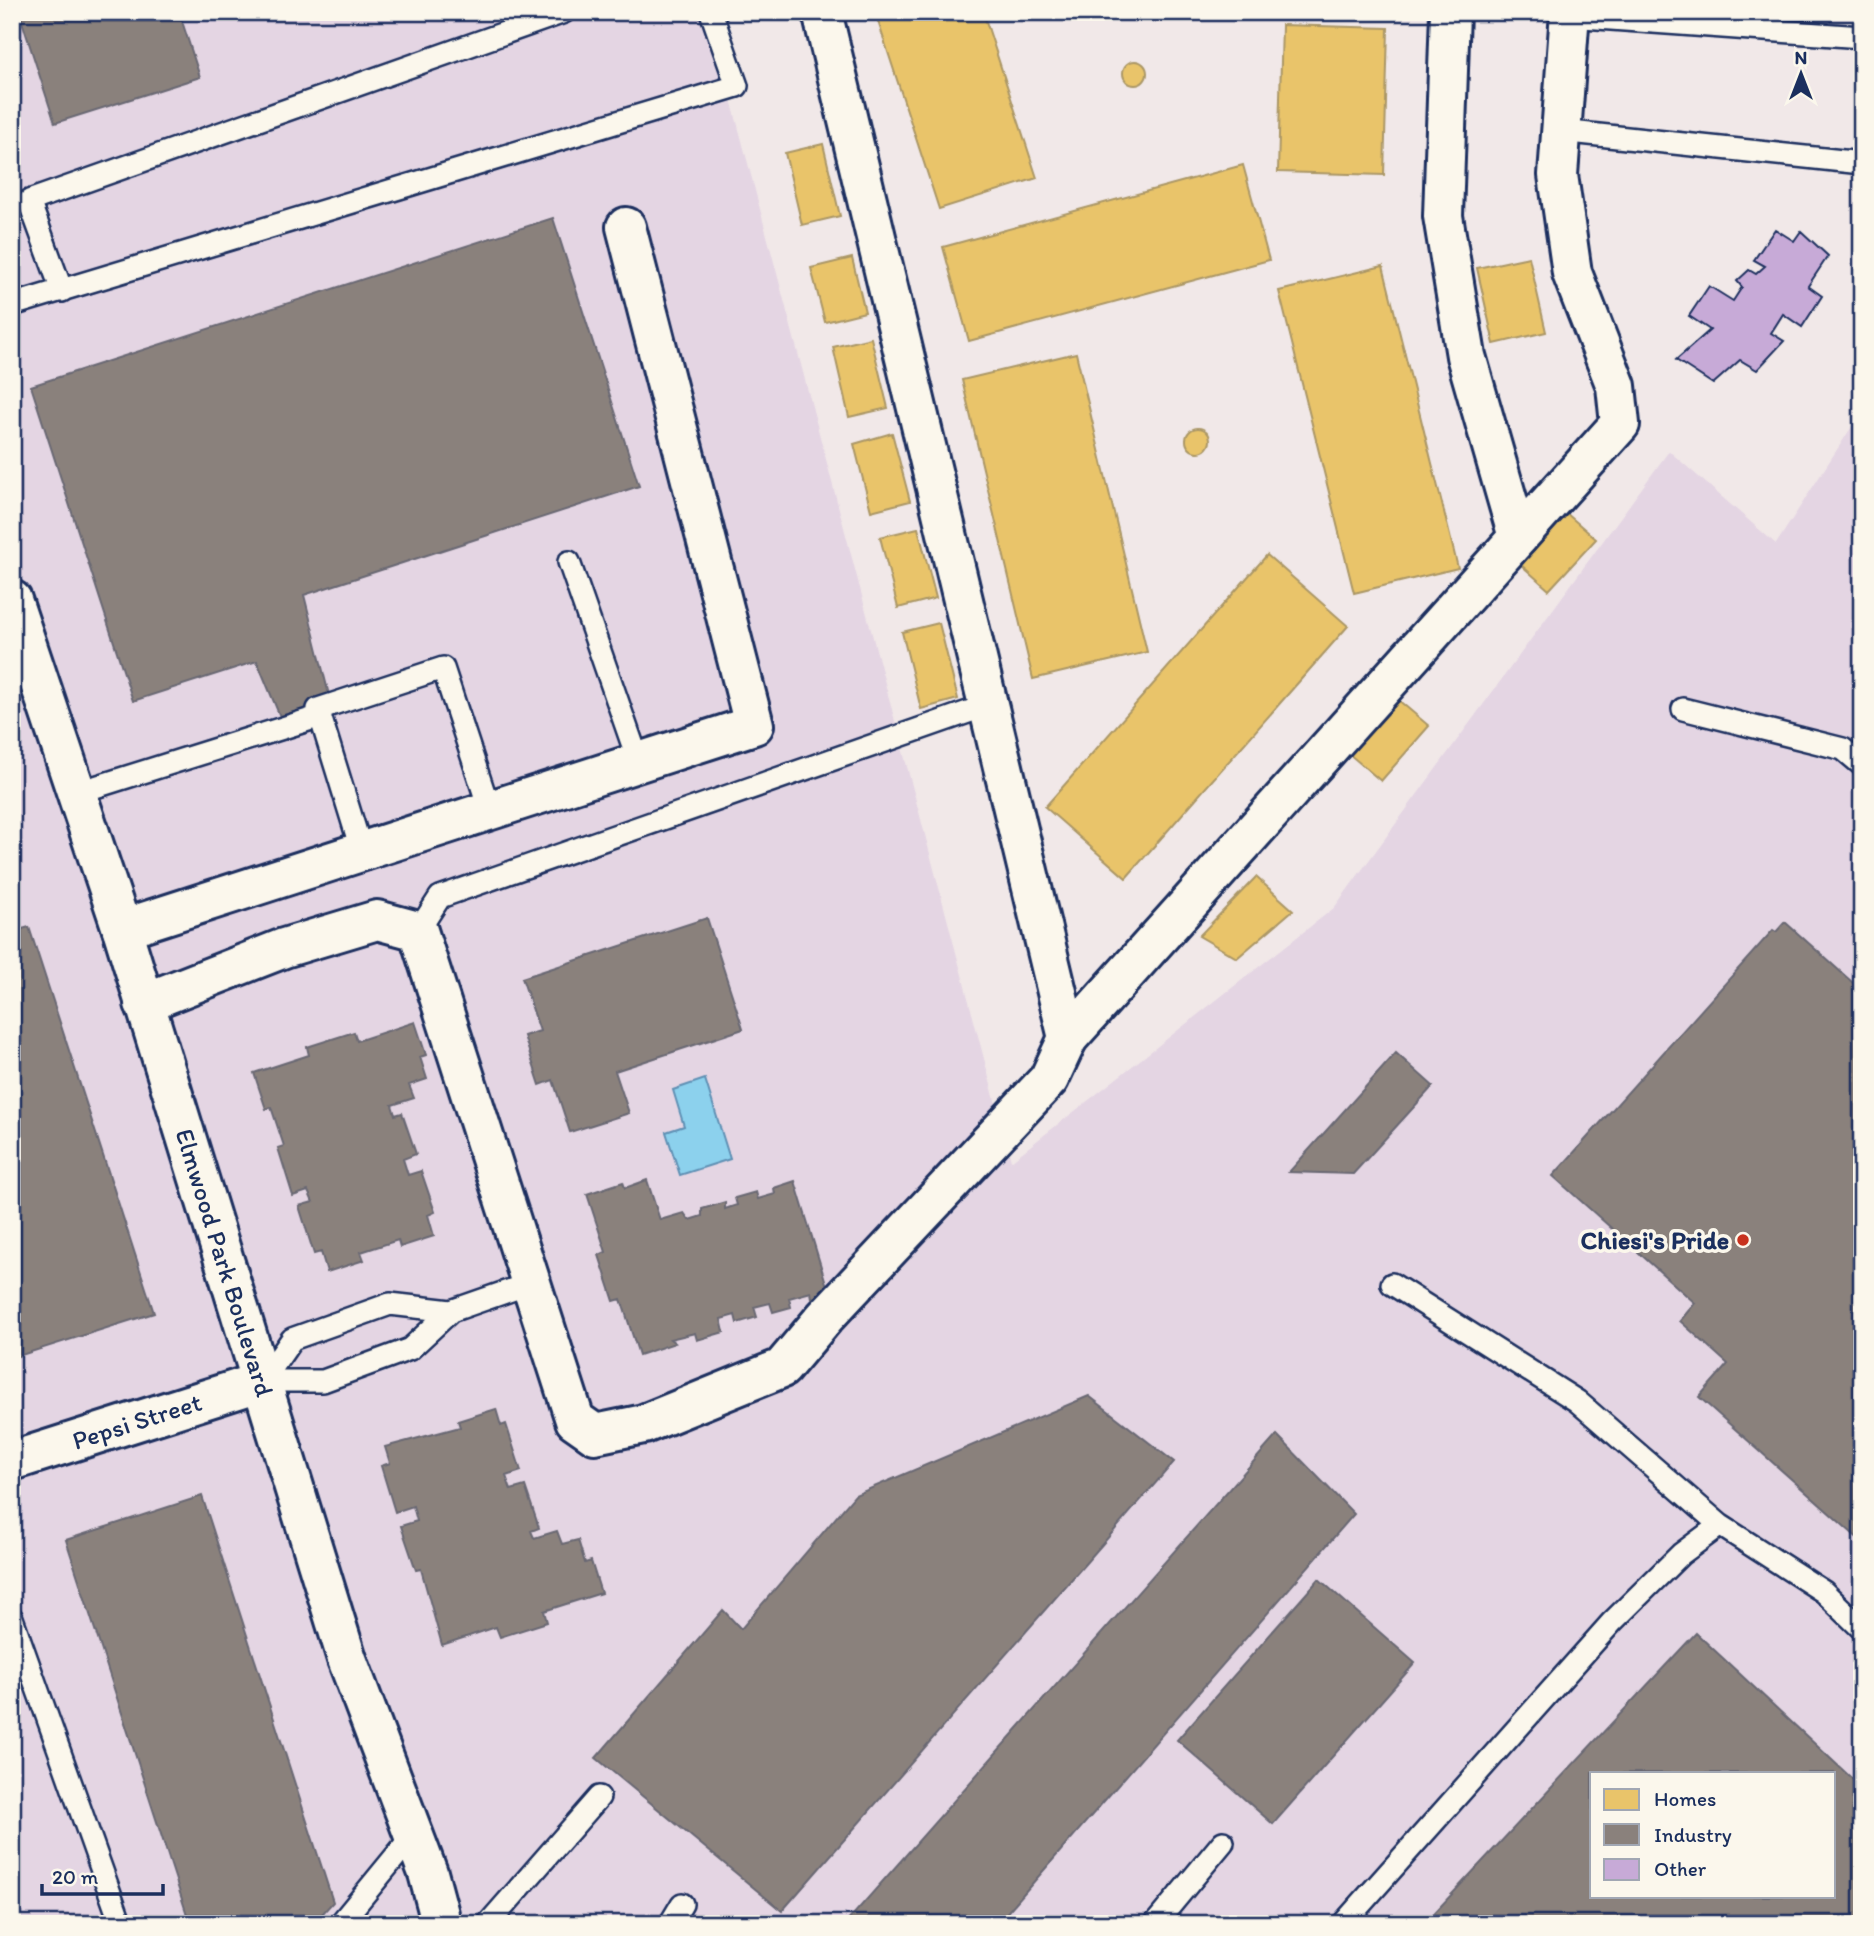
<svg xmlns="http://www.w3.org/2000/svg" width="1874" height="1936" viewBox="0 0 1874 1936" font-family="Itim,sans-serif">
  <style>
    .built { fill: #e4d5e3; fill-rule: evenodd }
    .water { fill: #8cd1ed; stroke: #5f90b4; stroke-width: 2 }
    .homes { fill: #e9c46a; stroke: #ab9766; stroke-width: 2 }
    .industry { fill: #8a817c; stroke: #696873; stroke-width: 2; fill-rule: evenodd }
    .building { fill: #c7aad7; stroke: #1b2f5e; stroke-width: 2 }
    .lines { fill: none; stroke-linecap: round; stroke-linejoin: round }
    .service-casing { stroke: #1b2f5e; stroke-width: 26 }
    .minor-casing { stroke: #1b2f5e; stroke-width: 44 }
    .tertiary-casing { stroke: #1b2f5e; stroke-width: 44 }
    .service { stroke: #fbf7ec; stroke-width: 21 }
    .minor { stroke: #fbf7ec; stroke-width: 38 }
    .tertiary { stroke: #fbf7ec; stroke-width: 38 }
    .poi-dot { fill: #c8321e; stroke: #fbf7ec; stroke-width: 2.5 }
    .labels { text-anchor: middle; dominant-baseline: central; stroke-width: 7; stroke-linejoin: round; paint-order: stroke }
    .poi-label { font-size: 26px; font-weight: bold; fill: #1b2f5e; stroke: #fbf7ec; text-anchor: end }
    .street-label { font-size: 26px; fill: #1b2f5e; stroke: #fbf7ec }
  </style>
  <rect width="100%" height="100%" fill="#f1e8e8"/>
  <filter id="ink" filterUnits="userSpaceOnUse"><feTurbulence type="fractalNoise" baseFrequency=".0143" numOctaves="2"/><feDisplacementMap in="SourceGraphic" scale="14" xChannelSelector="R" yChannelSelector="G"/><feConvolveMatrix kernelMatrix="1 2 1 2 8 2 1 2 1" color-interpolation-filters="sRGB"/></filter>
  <g filter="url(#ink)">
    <path class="built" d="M12 12H708L1011 1161 1334 908 1669 451 1776 544 1862 411V1924H12ZM1592 1773H1834V1896H1592Z"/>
    <path class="water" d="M705 1079 730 1159 680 1175 666 1132 684 1126 673 1090Z"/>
    <path class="homes" d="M875 12H983L1037 178 939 209Z
      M1282 25 1388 28 1384 175 1278 172Z
      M1123 73a12 12 0 1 1 24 0a12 12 0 1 1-24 0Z
      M823 144 840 216 802 225 785 153Z
      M1243 165 1269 260 969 341 943 247Z
      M1529 257 1546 332 1494 344 1477 268Z
      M852 258 865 312 825 322 811 268Z
      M1383 266 1458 568 1354 593 1279 291Z
      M871 338 888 408 849 417 833 347Z
      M1076 353 1147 652 1033 679 962 380Z
      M1186 440a12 12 0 1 1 24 0a12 12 0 1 1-24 0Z
      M892 433 910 501 871 511 854 444Z
      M1566 513 1596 539 1549 590 1520 564Z
      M918 528 936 598 898 608 880 537Z
      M1267 555 1348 626 1126 878 1045 807Z
      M939 623 958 699 921 709 902 632Z
      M1397 699 1429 726 1381 781 1349 754Z
      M1256 877 1293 910 1237 958 1199 936Z"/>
    <path class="industry" d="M19 12H179L200 77 55 123Z
      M553 218 639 486 304 595 331 703 281 719 257 661 133 701 31 386Z
      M707 918 743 1029 615 1071 629 1113 570 1132 553 1080 540 1085 524 1036 540 1031 522 978Z
      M1785 922 1862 991V1542L1699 1397 1728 1364 1680 1321 1695 1303 1553 1176 1773 930 1776 932Z
      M29 927 154 1313 12 1358V932Z
      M415 1022 426 1055 420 1057 427 1079 409 1085 414 1098 392 1105 395 1115 402 1113 416 1154 403 1159 408 1175 421 1171 435 1212 428 1215 434 1236 400 1247 398 1240 361 1252 364 1260 327 1272 321 1252 314 1254 299 1206 313 1202 308 1191 293 1196 278 1148 284 1146 271 1107 266 1109 254 1073 309 1055 307 1047 354 1032 357 1041Z
      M1396 1053 1433 1086 1353 1174 1289 1172Z
      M647 1180 660 1220 684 1213 689 1220 702 1216V1209L725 1202V1209L737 1205 735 1198 756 1192 758 1199 775 1194 774 1188 795 1181 829 1293 812 1298 811 1292 789 1298 791 1307 773 1312 770 1303 754 1307 757 1317 737 1323 735 1315 721 1319 724 1332 697 1340 695 1333 670 1339 675 1343 639 1355 621 1299 614 1301 599 1255 606 1252 587 1194 623 1182 625 1188Z
      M1089 1396 1174 1462 782 1911 596 1758 723 1610 741 1629 855 1495Z
      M496 1409 501 1426 506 1424 521 1471 506 1476 511 1490 525 1486 539 1528 531 1531 534 1538 557 1531 562 1544 578 1540 585 1563 591 1561 601 1593 544 1611 547 1622 500 1637 496 1627 442 1645 421 1569 416 1570 401 1526 417 1521 413 1506 395 1512 381 1466 390 1463 385 1447 460 1427 458 1421Z
      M1277 1435 1354 1514 997 1924H845Z
      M202 1496 333 1902 313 1924H190L66 1540Z
      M1319 1579 1415 1663 1273 1824 1177 1740Z
      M1696 1633 1862 1788V1924H1424ZM1592 1773H1834V1896H1592Z"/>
    <path class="building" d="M1775 229 1794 241 1801 231 1828 256 1808 286 1822 296 1802 327 1783 314 1771 333 1784 341 1757 370 1740 360 1713 384 1676 360 1710 330 1689 316 1709 286 1733 301 1742 287 1737 281 1749 270 1756 274 1765 266 1754 260Z"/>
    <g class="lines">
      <g class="service-casing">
        <path id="service" d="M1569 16 1862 37
          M1561 131 1862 163
          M62 291 29 201 564 12
          M12 305 737 86 711 12
          M569 562 639 763
          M1683 709 1843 749 1862 765
          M76 793 321 716
          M362 852 318 709 443 668 490 811
          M418 931 440 897 988 705
          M1392 1284 1577 1401 1720 1525
          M451 1311 390 1304 292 1339 263 1381H323L410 1349 451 1311 531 1283
          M12 1618 121 1924
          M340 1924 413 1835
          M488 1924 599 1797
          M670 1924 682 1904
          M1155 1924 1223 1842
          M1343 1924 1612 1622 1681 1554 1720 1525 1824 1592 1862 1629"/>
      </g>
      <g class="minor-casing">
        <g id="minor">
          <path d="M822 12 1068 1038 1620 424 1616 386 1572 273 1558 175 1570 12"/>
          <path d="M1450 12 1443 216 1466 356 1518 537"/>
          <path d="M122 929 754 725 626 227"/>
          <path d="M144 1003 284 948 377 920 418 931 575 1420 595 1434 644 1424 782 1368 825 1317 1049 1079 1068 1038"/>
          <path id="s1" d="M12 1461 263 1381"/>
        </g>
      </g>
      <g class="tertiary-casing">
        <g id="tertiary">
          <path id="s2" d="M12 600 122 929 347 1659 428 1873 439 1914"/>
        </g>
      </g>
      <use href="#service" class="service"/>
      <use href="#minor" class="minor"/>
      <use href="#tertiary" class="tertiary"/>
    </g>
  </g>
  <circle class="poi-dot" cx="1743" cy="1240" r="7"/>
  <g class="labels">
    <g class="poi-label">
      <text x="1729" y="1240">Chiesi's Pride</text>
    </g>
    <g class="street-label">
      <text stroke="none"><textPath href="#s2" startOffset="696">Elmwood Park Boulevard</textPath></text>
      <text stroke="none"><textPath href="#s1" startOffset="131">Pepsi Street</textPath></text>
    </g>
  </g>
  <rect width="1874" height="1936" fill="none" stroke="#fbf7ec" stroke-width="42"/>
  <rect x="21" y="21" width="1832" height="1894" fill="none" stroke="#1b2f5e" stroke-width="2.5" filter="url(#ink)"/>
  <rect x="1590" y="1772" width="245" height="126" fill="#fbf7ec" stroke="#a1a7b3" stroke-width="2"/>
  <rect x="1604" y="1789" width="35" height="21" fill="#e9c46a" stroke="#a1a7b3" stroke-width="2"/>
  <text x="1654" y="1806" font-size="21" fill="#1b2f5e">Homes</text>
  <rect x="1604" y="1824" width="35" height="21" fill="#8a817c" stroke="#a1a7b3" stroke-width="2"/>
  <text x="1654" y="1842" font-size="21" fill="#1b2f5e">Industry</text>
  <rect x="1604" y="1859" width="35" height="21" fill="#c7aad7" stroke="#a1a7b3" stroke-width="2"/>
  <text x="1654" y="1876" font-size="21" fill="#1b2f5e">Other</text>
  <g transform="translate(1801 74)" stroke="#fbf7ec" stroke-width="5" paint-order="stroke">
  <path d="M0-5L12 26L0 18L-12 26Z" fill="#1b2f5e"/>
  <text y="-10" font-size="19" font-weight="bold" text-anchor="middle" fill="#1b2f5e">N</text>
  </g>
  <path d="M42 1884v10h121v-10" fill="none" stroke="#1b2f5e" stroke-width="3.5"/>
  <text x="52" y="1884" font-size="21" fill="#1b2f5e" stroke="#fbf7ec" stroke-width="5" paint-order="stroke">20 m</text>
</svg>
